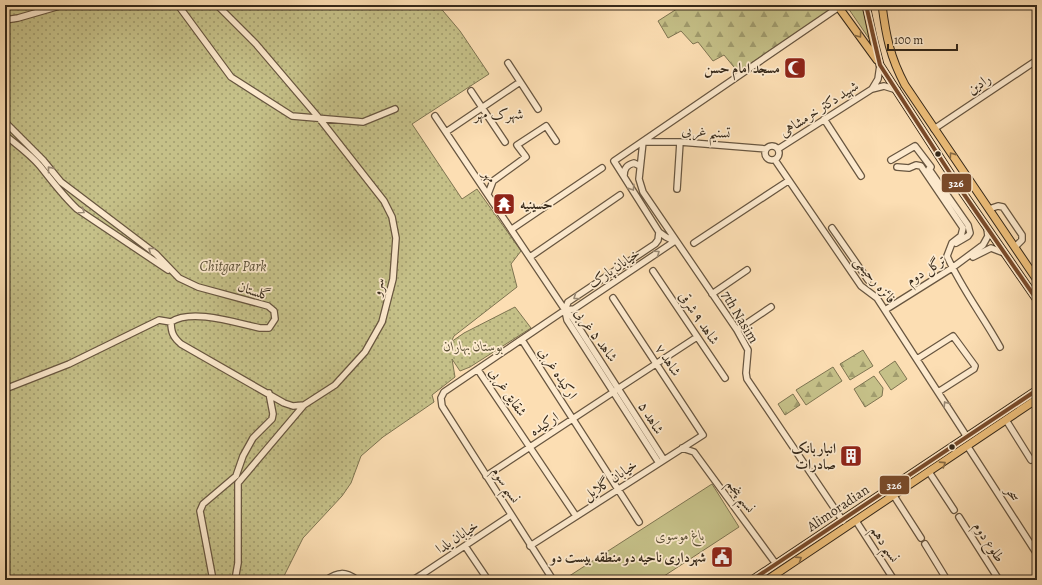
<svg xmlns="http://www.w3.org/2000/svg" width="1042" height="585" viewBox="0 0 1042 585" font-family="Alegreya,Amiri,serif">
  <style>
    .green { fill: #c5c088; stroke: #7e7451 }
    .forest { fill: url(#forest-firs); stroke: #7e7451 }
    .park { fill: url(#park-dots); stroke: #7e7451 }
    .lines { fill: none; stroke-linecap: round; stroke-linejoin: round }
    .minor-casing { stroke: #685640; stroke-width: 8 }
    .major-casing { stroke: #36291a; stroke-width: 9 }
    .minor { stroke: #fdeace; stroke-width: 5.5 }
    .major { stroke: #eebf7a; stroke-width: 7 }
    .bus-1-casing { stroke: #fdeace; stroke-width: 7 }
    .bus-1 { stroke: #7a4b2a; stroke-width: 4 }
    .oneway { stroke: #896c45 }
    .oneway2 { stroke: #9a8a74 }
    .bus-dot { fill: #36291a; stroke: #fdeace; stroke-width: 1.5 }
    .labels { text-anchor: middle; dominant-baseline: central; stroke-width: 3.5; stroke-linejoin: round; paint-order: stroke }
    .poi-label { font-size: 14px; font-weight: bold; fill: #36291a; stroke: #fdeace; text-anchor: end }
    .street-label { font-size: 14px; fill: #36291a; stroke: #fdeace }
    .park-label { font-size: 14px; font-style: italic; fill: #5a4f36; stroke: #fdeace }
    .neighbourhood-label { font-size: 15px; fill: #36291a; stroke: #fdeace }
    .line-badge { stroke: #fdeace; stroke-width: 1.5 }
    .badge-label { font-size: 11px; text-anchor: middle; font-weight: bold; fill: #fff }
  </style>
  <defs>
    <pattern id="forest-firs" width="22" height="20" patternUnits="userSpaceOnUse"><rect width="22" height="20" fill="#c5c088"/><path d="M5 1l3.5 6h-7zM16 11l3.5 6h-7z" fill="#a19c6e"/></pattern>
    <pattern id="park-dots" width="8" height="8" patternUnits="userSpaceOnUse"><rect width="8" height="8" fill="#c5c088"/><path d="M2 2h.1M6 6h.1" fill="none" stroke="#a19c6e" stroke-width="1.8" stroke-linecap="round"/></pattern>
  </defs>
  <rect width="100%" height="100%" fill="#fcdeb3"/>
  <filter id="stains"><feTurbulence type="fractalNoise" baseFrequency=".005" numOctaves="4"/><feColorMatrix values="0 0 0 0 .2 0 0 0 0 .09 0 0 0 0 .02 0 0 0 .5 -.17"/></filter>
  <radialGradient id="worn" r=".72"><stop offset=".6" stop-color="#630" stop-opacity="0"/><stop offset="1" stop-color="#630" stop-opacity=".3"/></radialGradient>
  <path class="green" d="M846 5H862L870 40Z
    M1037 393V396L763 580H759Z
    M712 484 739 527 658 580H563Z"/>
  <path class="forest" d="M683 5H833L834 7 738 72 724 55 713 61 698 42 693 44 681 31 668 38 658 21Z
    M863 350 873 366 850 380 840 364Z
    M895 361 907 379 891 390 879 372Z
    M833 367 842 381 806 405 796 390Z
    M874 376 883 388 882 396 865 407 854 389Z
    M793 394 800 405 785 415 778 404Z"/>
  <path class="park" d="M5 5H438L460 31 489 74 412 124 462 199 477 189 521 251 511 264 517 287 454 336 451 342 464 333 515 307 531 328 470 367 460 371 452 359 455 377 432 395 434 402 383 437 361 456 351 483 342 496 303 538 282 580H5Z"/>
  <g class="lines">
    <g class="minor-casing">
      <path id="minor" d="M178 5 231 77 292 116 363 122 395 109
        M217 5 256 44 319 118 384 201 392 217 396 238 393 279 382 322 365 352 335 385 304 405 238 483V563L235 580
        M5 20 18 18 63 5
        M508 63 538 109
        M872 89 878 79 880 65
        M471 91 505 142
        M435 116 565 310 572 317 664 460
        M824 119 861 176
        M5 122 43 160 61 182 156 254 179 278 198 287 268 306 274 311 275 319 269 328H260C236 323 192 308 171 322 171 332 173 337 181 344L284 403 293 406 304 405
        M934 129 1037 60
        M446 132 520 82
        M5 135C17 145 30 154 40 166 52 181 63 196 77 209L168 270
        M643 142 639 179 643 192 737 330 748 350 746 373 747 379 843 521
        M643 142H680L766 149
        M765 153a7 7 0 1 1 14 0a7 7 0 1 1-14 0Z
        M778 149 872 89 884 86 897 90
        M775 160 861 286 877 298 967 437
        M891 160 915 146 931 167 929 170
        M897 167 909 168 916 165 921 166 963 228 961 236 952 243 947 256C961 288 983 316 1000 347
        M929 169 968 225 970 233 968 236 956 243
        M624 176C624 168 627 165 634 163L640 166
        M677 189 680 142
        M488 194 493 181 526 157 517 145 546 126 556 141
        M989 209 998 206 1003 207 1022 235V240L1015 247
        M832 228 868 280
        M512 229 602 168
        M674 241 666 237 659 232 614 161 839 7
        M694 243 788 181
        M530 257 620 195
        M973 257 991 248 1004 253
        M653 271 725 378
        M712 294 747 270
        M565 310 568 302 655 244 658 240 659 232
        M885 310 952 268 983 245 988 236 987 229
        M565 311 567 320 659 463
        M737 330 771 307
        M522 340 639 522
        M917 359 953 336 975 366 974 369 938 392
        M478 370 576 516
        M619 388 697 337
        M5 389 69 364 159 320 171 322
        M1006 420 1031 460
        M968 447 1037 554
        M682 448 694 452 776 564
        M929 472 954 510
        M486 476 615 391
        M894 496 921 538
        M959 517 999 580
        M856 521 894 580
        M925 544 947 580
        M465 546 488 580
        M530 546 703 435 613 298
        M213 580 200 511 203 504 236 476 243 456 253 438 272 419 273 414 269 393
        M326 580C338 572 345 571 357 580
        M413 580 421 575
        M424 580 421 575 511 515
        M553 580 442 406 441 398 444 392 565 310 574 309 675 241"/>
    </g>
    <g class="major-casing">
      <path id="major" d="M837 5 877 60
        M866 5 873 38 880 65 959 187 1037 300
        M882 5C886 36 890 57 905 85L1037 280
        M752 580 1037 390
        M767 580 1037 399"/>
    </g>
    <use href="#minor" class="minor"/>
    <use href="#major" class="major"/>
    <g class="bus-1-casing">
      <path id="bus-1" d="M866 5 880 65 959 187 1037 300
        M752 580 1037 390"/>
    </g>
    <use href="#bus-1" class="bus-1"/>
  </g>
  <defs><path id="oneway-chevron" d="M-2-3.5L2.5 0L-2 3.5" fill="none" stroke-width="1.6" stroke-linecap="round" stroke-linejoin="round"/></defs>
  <g class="oneway">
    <use href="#oneway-chevron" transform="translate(859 35) rotate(54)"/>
    <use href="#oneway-chevron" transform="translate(952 155) rotate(-125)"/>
    <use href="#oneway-chevron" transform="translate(943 464) rotate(-33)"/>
    <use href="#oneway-chevron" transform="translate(799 559) rotate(-33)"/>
  </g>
  <g class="oneway2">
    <use href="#oneway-chevron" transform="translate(50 169) rotate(-129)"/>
    <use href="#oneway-chevron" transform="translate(632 188) rotate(57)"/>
    <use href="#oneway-chevron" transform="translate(82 211) rotate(35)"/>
    <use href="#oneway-chevron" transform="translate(151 250) rotate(-142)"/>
    <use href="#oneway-chevron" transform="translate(657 253) rotate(-35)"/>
    <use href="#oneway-chevron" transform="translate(576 297) rotate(146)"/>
    <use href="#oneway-chevron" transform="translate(946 404) rotate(-123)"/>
  </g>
  <defs>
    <g id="mosque-square" transform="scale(1.15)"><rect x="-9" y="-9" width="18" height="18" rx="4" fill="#8f2418" stroke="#fdeace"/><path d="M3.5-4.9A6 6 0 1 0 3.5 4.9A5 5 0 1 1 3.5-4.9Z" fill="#fff"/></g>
    <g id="temple-square" transform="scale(1.15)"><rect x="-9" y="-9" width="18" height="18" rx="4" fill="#8f2418" stroke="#fdeace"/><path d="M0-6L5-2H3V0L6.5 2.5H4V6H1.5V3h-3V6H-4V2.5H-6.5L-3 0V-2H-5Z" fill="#fff"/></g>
    <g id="building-square" transform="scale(1.15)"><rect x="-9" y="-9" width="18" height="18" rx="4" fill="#8f2418" stroke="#fdeace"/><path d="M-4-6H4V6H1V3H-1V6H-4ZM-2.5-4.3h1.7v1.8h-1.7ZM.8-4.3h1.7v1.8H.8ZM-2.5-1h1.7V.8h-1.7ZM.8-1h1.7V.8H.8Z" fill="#fff"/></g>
    <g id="civic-square" transform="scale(1.15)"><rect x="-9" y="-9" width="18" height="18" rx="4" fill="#8f2418" stroke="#fdeace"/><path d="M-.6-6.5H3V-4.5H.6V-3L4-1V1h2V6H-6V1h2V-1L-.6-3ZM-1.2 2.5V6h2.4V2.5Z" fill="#fff"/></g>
  </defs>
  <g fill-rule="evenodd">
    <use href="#mosque-square" x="795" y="68"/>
    <use href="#temple-square" x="504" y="204"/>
    <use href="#building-square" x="851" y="456"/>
    <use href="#civic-square" x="722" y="557"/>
  </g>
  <g class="bus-dot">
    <circle cx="938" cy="154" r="3.5"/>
    <circle cx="952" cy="447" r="3.5"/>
  </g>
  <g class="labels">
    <g class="poi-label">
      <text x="780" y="68">مسجد امام حسن</text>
      <text x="520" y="204" text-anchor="start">حسینیه</text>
      <text x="836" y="448">انبار بانک<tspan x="836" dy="16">صادرات</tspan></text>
      <text x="706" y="557">شهرداری ناحیه دو منطقه بیست دو</text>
    </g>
    <g class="street-label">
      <text transform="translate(979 84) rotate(-34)">رادین</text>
      <text transform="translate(819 109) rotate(-33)">شهید دکتر خرمشاهی</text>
      <text transform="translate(706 132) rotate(4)">تسنیم غربی</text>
      <text transform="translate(490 176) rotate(56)">مهر</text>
      <text transform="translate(614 268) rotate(-34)">خیابان پارک</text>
      <text transform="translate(926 270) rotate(-32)">ترگل دوم</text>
      <text transform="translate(875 280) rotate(50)">فائزه رحیمی</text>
      <text transform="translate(378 287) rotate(-78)">سرو</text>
      <text transform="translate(254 291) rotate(18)">گلستان</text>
      <text transform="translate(740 317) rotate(59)">7th Nasim</text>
      <text transform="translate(699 318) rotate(56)">شاهد ۹ شرقی</text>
      <text transform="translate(596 335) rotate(54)">شاهد ۵ غربی</text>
      <text transform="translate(668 360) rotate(57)">شاهد ۷</text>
      <text transform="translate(558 373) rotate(57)">ارکیده غربی</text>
      <text transform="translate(508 392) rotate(56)">شقایق غربی</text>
      <text transform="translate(651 418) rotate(58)">شاهد ۵</text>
      <text transform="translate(544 424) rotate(-33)">ارکیده</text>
      <text transform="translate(610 480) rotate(-33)">خیابان گلایل</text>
      <text transform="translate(506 485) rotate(57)">نسیم سوم</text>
      <text transform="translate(1013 494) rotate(57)">سحر</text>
      <text transform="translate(741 496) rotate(54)">نسیم پنجم</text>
      <text transform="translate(838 508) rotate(-34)">Alimoradian</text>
      <text transform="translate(457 537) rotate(-33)">خیابان یلدا</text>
      <text transform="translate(989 542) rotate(57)">طلوع دوم</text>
      <text transform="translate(885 544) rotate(57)">نسیم دهم</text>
    </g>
    <g class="park-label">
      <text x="233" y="266">Chitgar Park</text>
      <text x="473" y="346">بوستان بهاران</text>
      <text x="680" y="535">باغ موسوی</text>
    </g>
    <g class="neighbourhood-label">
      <text x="499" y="114">شهرک مهر</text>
    </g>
  </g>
  <g class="line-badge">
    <rect x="941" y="173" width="31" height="20" rx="4" fill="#7a4b2a"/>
    <rect x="879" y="475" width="31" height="20" rx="4" fill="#7a4b2a"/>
  </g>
  <g class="badge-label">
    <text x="956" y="187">326</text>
    <text x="894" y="489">326</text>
  </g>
  <rect width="1042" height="585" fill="none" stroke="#fcdeb3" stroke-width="20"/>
  <rect x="6" y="6" width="1030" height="573" fill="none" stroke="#36291a" stroke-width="2"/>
  <rect x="10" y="10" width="1022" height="565" fill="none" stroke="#36291a"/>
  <path d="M888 44v6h69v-6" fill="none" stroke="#36291a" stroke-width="2"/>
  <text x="894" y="44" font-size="12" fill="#36291a" stroke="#fdeace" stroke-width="3" paint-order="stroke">100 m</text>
  <rect width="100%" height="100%" filter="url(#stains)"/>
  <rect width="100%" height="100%" fill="url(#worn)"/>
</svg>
